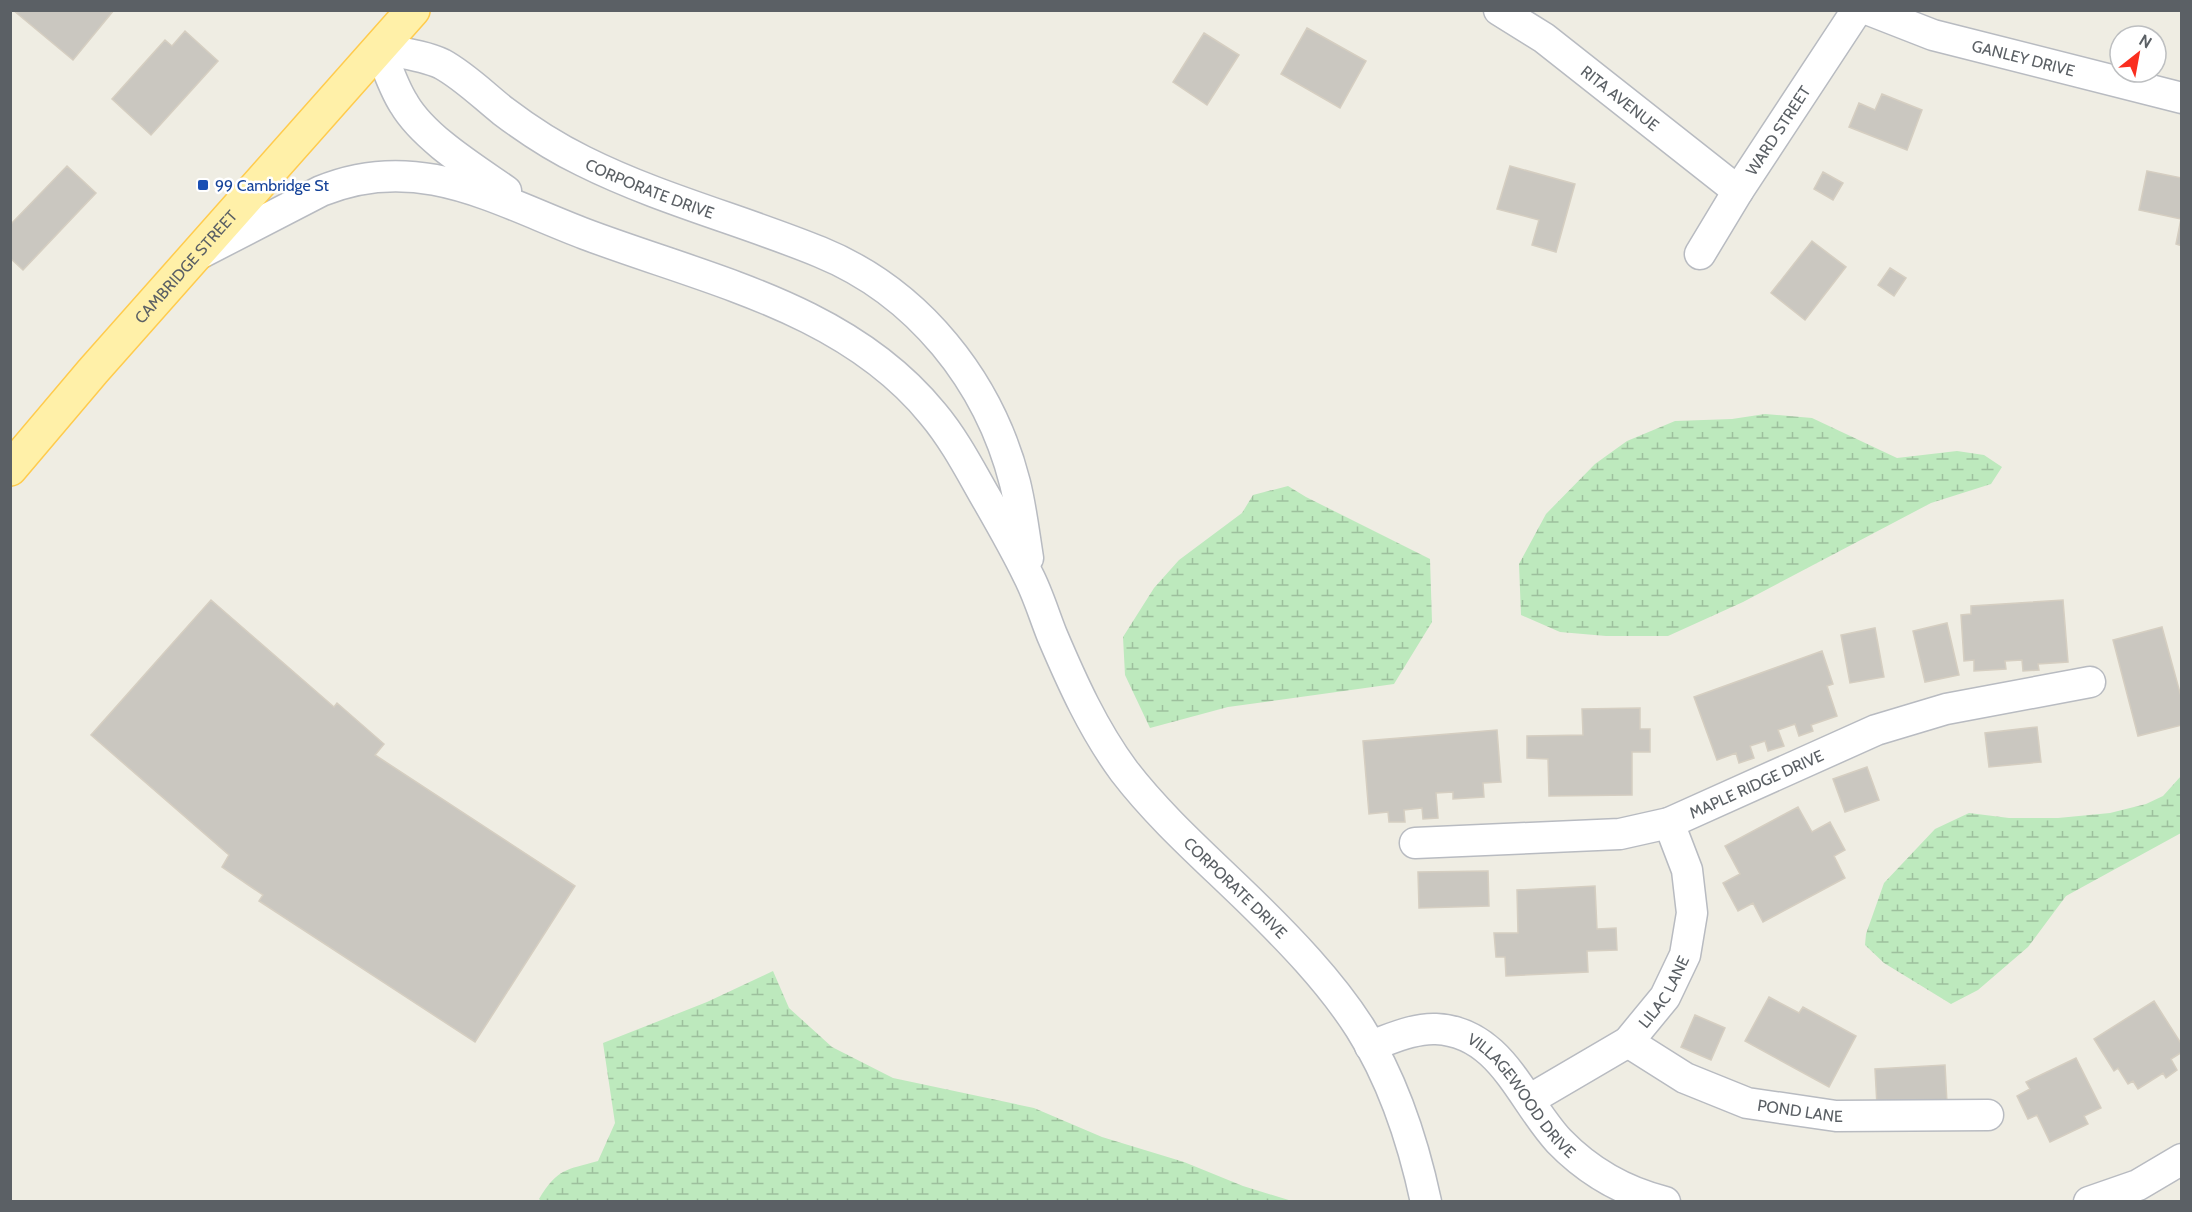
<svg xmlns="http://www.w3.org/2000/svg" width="2192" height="1212" viewBox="0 0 2192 1212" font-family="Cabin,sans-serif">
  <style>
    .wetland { fill: url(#wetland-marsh) }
    .building { fill: #cac7c0; stroke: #d5cec1; stroke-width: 1.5 }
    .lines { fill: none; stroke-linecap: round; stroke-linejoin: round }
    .street-casing { stroke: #b8bbc1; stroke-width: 33 }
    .primary-casing { stroke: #ffcb4d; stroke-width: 36 }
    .street { stroke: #fff; stroke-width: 30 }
    .primary { stroke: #fff0a8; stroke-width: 33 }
    .transit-dot { fill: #1a4fb4; stroke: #fff; stroke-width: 2 }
    .labels { text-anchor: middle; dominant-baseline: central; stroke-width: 5; stroke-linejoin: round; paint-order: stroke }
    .street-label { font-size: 16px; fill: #5b6065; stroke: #fff }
    .transit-label { font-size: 16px; fill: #164399; stroke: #fff; text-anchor: start }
  </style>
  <defs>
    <pattern id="wetland-marsh" width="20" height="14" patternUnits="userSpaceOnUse" patternTransform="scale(1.5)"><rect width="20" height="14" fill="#bde9bd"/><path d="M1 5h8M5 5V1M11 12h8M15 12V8" fill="none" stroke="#9dc09d"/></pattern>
  </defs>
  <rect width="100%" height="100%" fill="#efede3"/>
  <path class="wetland" d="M1765 414 1812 418 1897 458 1957 451 1984 455 2002 467 1991 484 1931 503 1743 602 1668 636H1606L1560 632 1521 615 1519 564 1546 514 1595 464 1627 441 1675 421 1732 419Z
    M1288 486 1306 497 1430 559 1432 622 1394 684 1228 707 1150 728 1125 675 1123 637 1154 588 1179 560 1242 513 1253 495Z
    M2181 776V833L2066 896 2028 947 1978 990 1951 1004 1884 963 1865 945 1866 934 1884 883 1935 829 1969 813 2009 818H2058L2110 813 2146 804 2163 796Z
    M773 971 789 1008 832 1047 893 1078 1034 1108 1102 1137 1184 1162 1243 1186 1292 1201H541L539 1199C558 1168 566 1170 598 1161L615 1123 603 1043 707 1002Z"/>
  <path class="building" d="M13 10H114L73 60Z
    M1307 28 1366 61 1340 108 1281 74Z
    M185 31 218 61 151 135 112 99 165 40 172 46Z
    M1204 33 1239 55 1207 105 1173 82Z
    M1882 94 1922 110 1907 150 1849 127 1859 103 1875 110Z
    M67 166 96 193 23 270 10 258V225Z
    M1510 166 1575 184 1556 252 1532 245 1539 220 1497 209Z
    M2147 171 2182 178V246L2176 244 2181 219 2139 210Z
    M1823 172 1843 183 1833 200 1814 189Z
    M1812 241 1846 267 1805 320 1771 293Z
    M1890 268 1906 278 1894 296 1878 285Z
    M211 600 334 707 337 703 384 744 375 755 575 886 475 1042 259 901 263 895 222 867 229 855 91 735Z
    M2063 600 2068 662 2038 664 2039 670 2023 671 2022 660 2005 661 2006 669 1974 671V660L1964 661 1961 615 1971 614V606Z
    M1947 623 1959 675 1925 682 1913 631Z
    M2162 627 2182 700V725L2138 736 2113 640Z
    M1875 628 1884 677 1850 683 1841 635Z
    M1822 651 1833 684 1827 686 1837 716 1811 725 1813 731 1799 736 1795 724 1778 730 1784 746 1768 751 1765 741 1750 746 1754 758 1739 763 1736 753 1717 760 1694 697Z
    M1640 708V729H1650V752H1632V795L1549 796 1548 759 1527 758V736L1583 735 1582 709Z
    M2037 727 2041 762 1989 767 1985 733Z
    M1497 730 1501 782 1483 783 1484 797 1453 799V792L1436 793 1438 818 1423 819 1422 808 1404 810 1405 822H1389L1388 812 1369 814 1363 741Z
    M1867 767 1879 800 1845 812 1833 779Z
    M1798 807 1812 832 1830 822 1845 850 1834 856 1845 878 1763 922 1753 903 1738 911 1723 883 1740 874 1725 846Z
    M1488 871 1489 906 1419 908 1418 872Z
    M1595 886 1597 929 1616 928 1617 950 1587 951 1588 972 1506 976 1505 957H1496L1494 933H1518L1517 890Z
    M1769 997 1799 1013 1803 1007 1856 1036 1829 1087 1745 1041Z
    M2154 1001 2182 1045V1052L2171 1059 2177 1070 2166 1078 2163 1073 2138 1089 2133 1081 2128 1084 2118 1068 2114 1071 2094 1039Z
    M1695 1015 1725 1028 1711 1060 1681 1047Z
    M2076 1058 2101 1108 2084 1116 2088 1124 2050 1142 2037 1115 2028 1119 2017 1096 2030 1089 2026 1082Z
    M1945 1065 1947 1103 1877 1106 1875 1069Z"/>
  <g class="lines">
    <g class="street-casing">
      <g id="street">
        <path id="s1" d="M1499 10 1544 38 1738 191"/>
        <path id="s2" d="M1869 10 1933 35 2182 98"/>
        <path id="s3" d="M380 49C400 53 423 55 442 64 464 76 483 95 503 111 528 130 554 147 583 161 659 199 742 220 820 252 918 292 989 381 1015 483 1021 507 1024 533 1028 558"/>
        <path d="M380 49C387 67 393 87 404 104 424 138 473 168 506 191"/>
        <path id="s4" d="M201 253 321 191C418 151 496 200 585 234 707 280 847 308 933 414 954 439 969 468 985 496 1000 522 1015 548 1028 575 1038 594 1044 615 1052 635 1072 682 1093 729 1124 771 1160 818 1206 858 1248 899 1288 938 1330 981 1360 1028 1393 1080 1413 1141 1426 1202"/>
        <path id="s5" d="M1700 254 1738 191 1857 10"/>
        <path id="s6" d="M1415 843 1620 834 1669 823 1876 730 1946 709 2090 682"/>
        <path id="s7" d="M1628 1042 1685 1078 1747 1103 1836 1116 1988 1115"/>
        <path id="s8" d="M1370 1046C1391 1039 1414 1028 1436 1029 1501 1032 1521 1100 1559 1141 1588 1171 1625 1192 1665 1202"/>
        <path id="s9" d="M1529 1100 1628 1042 1665 997 1685 955 1692 913 1687 870 1669 823"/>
        <path d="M2089 1202 2138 1185 2182 1159"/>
      </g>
    </g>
    <g class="primary-casing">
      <g id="primary">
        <path id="s10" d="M10 469 93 371 413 10"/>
      </g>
    </g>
    <use href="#street" class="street"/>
    <use href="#primary" class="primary"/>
  </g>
  <rect class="transit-dot" x="197" y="179" width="12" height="12" rx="3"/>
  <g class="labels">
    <g class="street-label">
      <text stroke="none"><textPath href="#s2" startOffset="162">GANLEY DRIVE</textPath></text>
      <text stroke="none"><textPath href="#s1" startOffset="150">RITA AVENUE</textPath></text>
      <text stroke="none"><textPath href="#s5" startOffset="146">WARD STREET</textPath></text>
      <text stroke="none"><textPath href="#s3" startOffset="308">CORPORATE DRIVE</textPath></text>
      <text stroke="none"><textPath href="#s10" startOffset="268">CAMBRIDGE STREET</textPath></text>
      <text stroke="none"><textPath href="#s6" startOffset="351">MAPLE RIDGE DRIVE</textPath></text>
      <text stroke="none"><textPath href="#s4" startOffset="1376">CORPORATE DRIVE</textPath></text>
      <text stroke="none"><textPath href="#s9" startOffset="177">LILAC LANE</textPath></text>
      <text stroke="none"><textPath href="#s8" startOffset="182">VILLAGEWOOD DRIVE</textPath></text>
      <text stroke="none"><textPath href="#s7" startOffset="188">POND LANE</textPath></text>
    </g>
    <g class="transit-label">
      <text x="215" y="185">99 Cambridge St</text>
    </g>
  </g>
  <rect width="2192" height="1212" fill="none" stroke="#5b6065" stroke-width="24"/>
  <g transform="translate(2138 54) rotate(31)"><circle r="28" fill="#ffffff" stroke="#bdbfc1" stroke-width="1.5"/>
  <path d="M0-4.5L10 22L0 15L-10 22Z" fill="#fa2e1f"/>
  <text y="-9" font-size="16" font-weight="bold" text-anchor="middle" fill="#5b6065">N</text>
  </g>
</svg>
